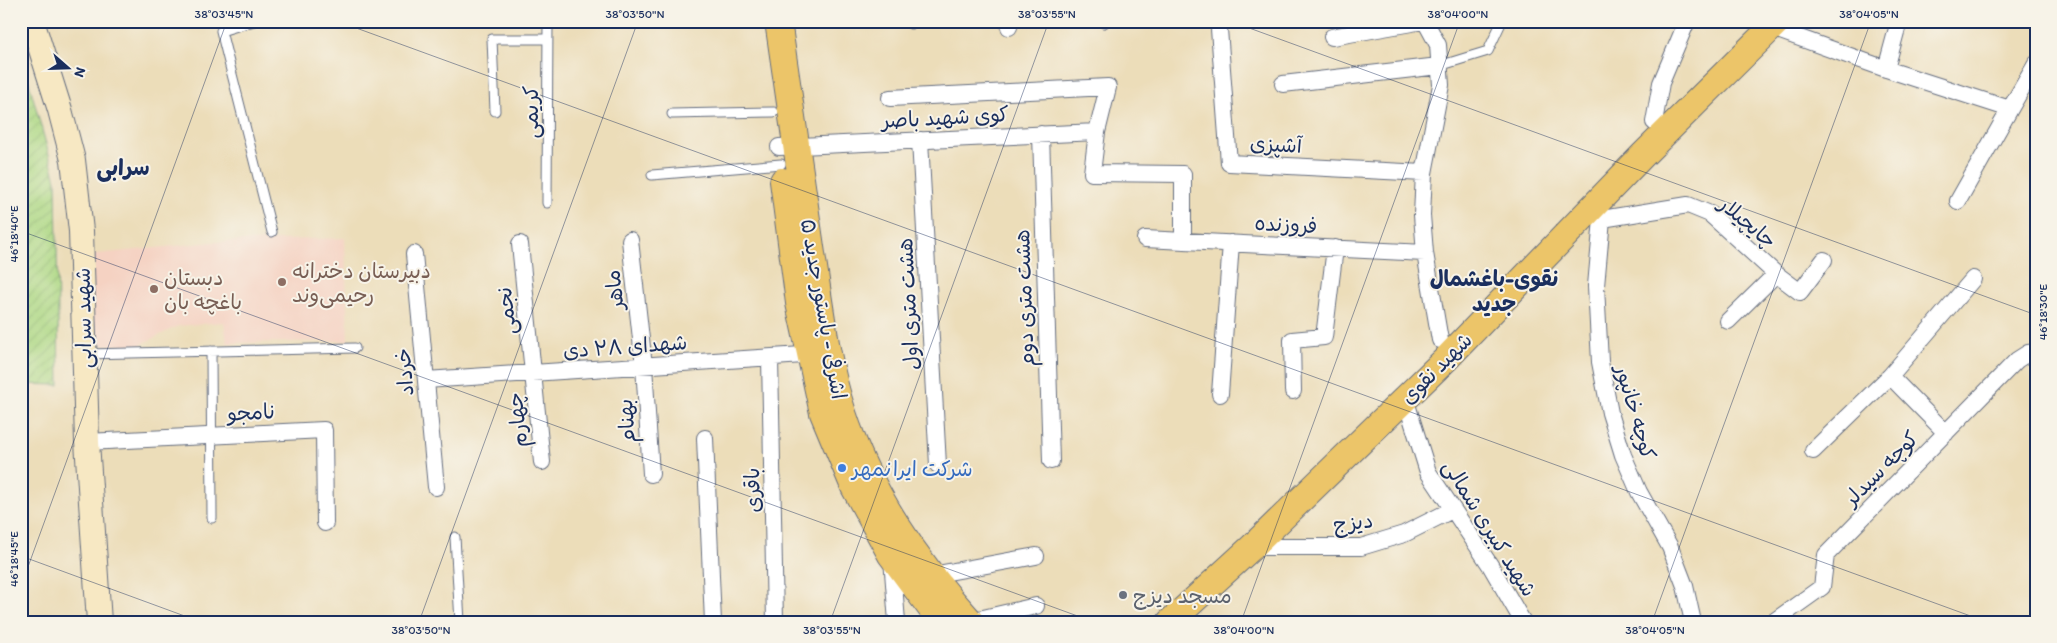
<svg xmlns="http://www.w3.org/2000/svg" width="2057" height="643" viewBox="0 0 2057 643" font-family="Itim,'Playpen Sans Arabic',sans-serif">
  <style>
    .built { fill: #f5d2c2 }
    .garden { fill: url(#garden-furrows); stroke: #648471 }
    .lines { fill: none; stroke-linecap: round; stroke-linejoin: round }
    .lane-casing { stroke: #646c7e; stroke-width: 11 }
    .street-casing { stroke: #646c7e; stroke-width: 18 }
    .secondary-casing { stroke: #646c7e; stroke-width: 26 }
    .primary-casing { stroke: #646c7e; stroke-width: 28 }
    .lane { stroke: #fff; stroke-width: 9 }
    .street { stroke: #fff; stroke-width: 16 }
    .secondary { stroke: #f7e8c3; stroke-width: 24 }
    .primary { stroke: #ecc569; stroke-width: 26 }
    .ticks { fill: none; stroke: #1b2f5e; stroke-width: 1; stroke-opacity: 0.45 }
    .education-dot { fill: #8d6e63; stroke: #f7f3e8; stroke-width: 2 }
    .shop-dot { fill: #3f7fe0; stroke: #f7f3e8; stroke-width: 2 }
    .worship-dot { fill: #6b7280; stroke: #f7f3e8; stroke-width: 2 }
    .labels { text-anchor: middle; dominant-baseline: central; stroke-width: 4; stroke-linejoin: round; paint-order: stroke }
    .street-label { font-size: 21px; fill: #1b2f5e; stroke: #f7f3e8 }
    .education-label { font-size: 21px; fill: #785e54; stroke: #f7f3e8; text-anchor: start }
    .shop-label { font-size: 21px; fill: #366cbe; stroke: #f7f3e8; text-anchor: start }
    .worship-label { font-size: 21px; fill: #5b616d; stroke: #f7f3e8; text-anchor: start }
    .neighbourhood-label { font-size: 22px; font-weight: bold; fill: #1b2f5e; stroke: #f7f3e8 }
    .neatline { fill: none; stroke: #1b2f5e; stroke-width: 2 }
    .ticks-label { font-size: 12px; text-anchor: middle; fill: #1b2f5e }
  </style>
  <defs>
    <pattern id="garden-furrows" width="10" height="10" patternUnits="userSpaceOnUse" patternTransform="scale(1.25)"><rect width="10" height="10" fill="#add884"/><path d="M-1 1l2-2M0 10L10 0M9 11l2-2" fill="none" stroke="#94ba74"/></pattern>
  </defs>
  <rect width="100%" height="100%" fill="#f7f3e8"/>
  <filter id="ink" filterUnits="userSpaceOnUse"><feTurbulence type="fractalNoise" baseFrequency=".02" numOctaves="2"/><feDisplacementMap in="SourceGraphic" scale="10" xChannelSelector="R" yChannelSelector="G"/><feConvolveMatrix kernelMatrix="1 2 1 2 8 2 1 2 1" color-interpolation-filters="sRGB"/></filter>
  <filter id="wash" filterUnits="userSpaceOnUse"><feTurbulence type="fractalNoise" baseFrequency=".0096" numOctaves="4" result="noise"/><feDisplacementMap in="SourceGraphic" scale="20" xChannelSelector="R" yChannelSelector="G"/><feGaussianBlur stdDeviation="1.12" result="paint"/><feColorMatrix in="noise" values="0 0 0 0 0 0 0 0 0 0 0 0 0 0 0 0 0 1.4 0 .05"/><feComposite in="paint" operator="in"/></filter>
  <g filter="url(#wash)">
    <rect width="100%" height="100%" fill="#ecddb9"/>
    <path class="built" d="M345 238 348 341 227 343 224 322 178 326 140 345H89L87 255 213 242Z"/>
    <path class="garden" d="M21 54 56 180 59 385 21 384Z"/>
  </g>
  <g filter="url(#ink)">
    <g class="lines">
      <g class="lane-casing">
        <path id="lane" d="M254 21 221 31 272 232
          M910 21 911 24
          M1104 23 1105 21
          M1439 66 1488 51 1502 21
          M495 111 492 39H548
          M672 114 774 112
          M652 175 781 164
          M547 203 548 21
          M211 351 212 518
          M86 354 355 348
          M455 537 460 622"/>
      </g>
      <g class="street-casing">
        <path id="street" d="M1009 21V27
          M1425 21 1438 45 1441 85 1424 173 1422 215 1425 253 1440 340
          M1772 28 1886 69 2010 109 2036 64
          M1219 29 1229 163 1424 173
          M1332 37 1423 21
          M1886 69 1899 21
          M1283 84 1439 66
          M890 98 1108 87 1097 132 1092 173 1183 174V241
          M1654 122 1661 83 1687 21
          M1041 134 1051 461
          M920 140 938 465
          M779 147 1097 132
          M1598 201 1602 219 1596 286 1600 362 1610 413 1623 455 1639 492 1670 547 1685 586 1693 622
          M1958 201 2010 109
          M1602 219 1688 205 1710 214 1776 274 1800 292 1824 260
          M1145 239 1425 253
          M630 240 644 366 651 474
          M520 244 542 462
          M414 254 436 487
          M1728 321 1776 274
          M770 358 775 622
          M1890 376 1946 433
          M426 380 818 354
          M1293 391 1292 340 1324 337 1335 248
          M1220 394 1231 243
          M1405 398 1428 472 1490 565 1523 622
          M705 438 713 622
          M87 442 324 430 325 523
          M1813 451 1890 376 1973 279
          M1252 547H1361L1404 534 1452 510
          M892 559 897 622
          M932 575 1036 556
          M970 621 1036 606
          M1773 622 1822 587 1826 555 2017 360 2028 353 2036 352"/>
      </g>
      <g class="secondary-casing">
        <path id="secondary" d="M32 21 60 110 73 160 81 231 87 442 99 622"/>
      </g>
      <g class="primary-casing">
        <path id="primary" d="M778 21C789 101 801 181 813 261 821 312 827 364 843 413 868 490 917 563 971 622
          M783 181 799 303 823 413 854 487 891 555 941 622
          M1170 622 1252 547 1445 360 1642 156 1778 21"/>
      </g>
      <use href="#lane" class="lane"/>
      <use href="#street" class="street"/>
      <use href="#secondary" class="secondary"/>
      <use href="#primary" class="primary"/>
    </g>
  </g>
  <path class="ticks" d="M337 21 1987 622M1230 21 2036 315M21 231 1094 622M21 556 201 622M21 586 227 21M419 622 638 21M830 622 1049 21M1241 622 1460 21M1652 622 1871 21"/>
  <g class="education-dot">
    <circle cx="282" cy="282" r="5"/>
    <circle cx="154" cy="289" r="5"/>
  </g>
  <circle class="shop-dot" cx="842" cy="468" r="5"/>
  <circle class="worship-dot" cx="1123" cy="595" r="5"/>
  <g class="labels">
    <g class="street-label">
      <text transform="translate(530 112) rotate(-90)">کریمی</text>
      <text transform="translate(945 117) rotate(-3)">کوی شهید باصر</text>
      <text transform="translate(1276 144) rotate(3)">آشپزی</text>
      <text transform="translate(1748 222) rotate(40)">چایچیلار</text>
      <text transform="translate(1286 224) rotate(3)">فروزنده</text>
      <text transform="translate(614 290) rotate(-96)">ماهر</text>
      <text transform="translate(1024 298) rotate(-92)">هشت متری دوم</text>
      <text transform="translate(908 304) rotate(-93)">هشت متری اول</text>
      <text transform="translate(824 309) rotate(80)">اشرفی - پاستور جدید ۵</text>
      <text transform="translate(506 311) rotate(-96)">نجمی</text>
      <text transform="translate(83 318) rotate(-91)">شهید سرابی</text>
      <text transform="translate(625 346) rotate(-4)">شهدای ۲۸ دی</text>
      <text transform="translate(1436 368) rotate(-45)">شهید نقوی</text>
      <text transform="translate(404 372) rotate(-95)">خرداد</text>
      <text transform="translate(251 412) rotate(-3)">نامجو</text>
      <text transform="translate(1636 412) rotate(74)">کوچه خانپور</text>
      <text transform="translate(517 420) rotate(-96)">چهارم</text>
      <text transform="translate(626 421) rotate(-94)">بهنام</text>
      <text transform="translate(1881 468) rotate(-45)">کوچه سیدلر</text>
      <text transform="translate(752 490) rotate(-91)">باقری</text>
      <text transform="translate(1353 522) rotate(-7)">دیزج</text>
      <text transform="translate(1490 528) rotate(58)">شهید کبیری شمالی</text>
    </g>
    <g class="education-label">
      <text x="292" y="270">دبیرستان دخترانه<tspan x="292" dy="24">رحیمی‌وند</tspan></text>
      <text x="164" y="277">دبستان<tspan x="164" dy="24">باغچه بان</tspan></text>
    </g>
    <g class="shop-label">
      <text x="852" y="468">شرکت ایرانمهر</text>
    </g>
    <g class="worship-label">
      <text x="1133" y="595">مسجد دیزج</text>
    </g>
    <g class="neighbourhood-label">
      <text x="123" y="167">سرابی</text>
      <text x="1494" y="278">نقوی-باغشمال<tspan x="1494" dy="25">جدید</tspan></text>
    </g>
  </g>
  <rect width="2057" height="643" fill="none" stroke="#f7f3e8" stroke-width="55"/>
  <g transform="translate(68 68) rotate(110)" stroke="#f7f3e8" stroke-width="4" paint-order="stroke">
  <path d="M0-4L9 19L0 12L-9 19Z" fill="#1b2f5e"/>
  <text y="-8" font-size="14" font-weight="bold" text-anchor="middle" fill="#1b2f5e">N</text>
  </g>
  <rect x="28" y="28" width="2002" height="588" class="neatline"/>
  <g class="ticks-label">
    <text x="224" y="18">38°03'45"N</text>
    <text x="635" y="18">38°03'50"N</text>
    <text x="1047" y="18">38°03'55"N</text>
    <text x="1458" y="18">38°04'00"N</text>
    <text x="1869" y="18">38°04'05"N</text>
    <text transform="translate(14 234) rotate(-90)" y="4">46°18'40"E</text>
    <text transform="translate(2043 312) rotate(-90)" y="4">46°18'30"E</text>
    <text transform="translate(14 559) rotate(-90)" y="4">46°18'45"E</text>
    <text x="421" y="634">38°03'50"N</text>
    <text x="832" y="634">38°03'55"N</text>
    <text x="1244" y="634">38°04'00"N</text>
    <text x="1655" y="634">38°04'05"N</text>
  </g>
</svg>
